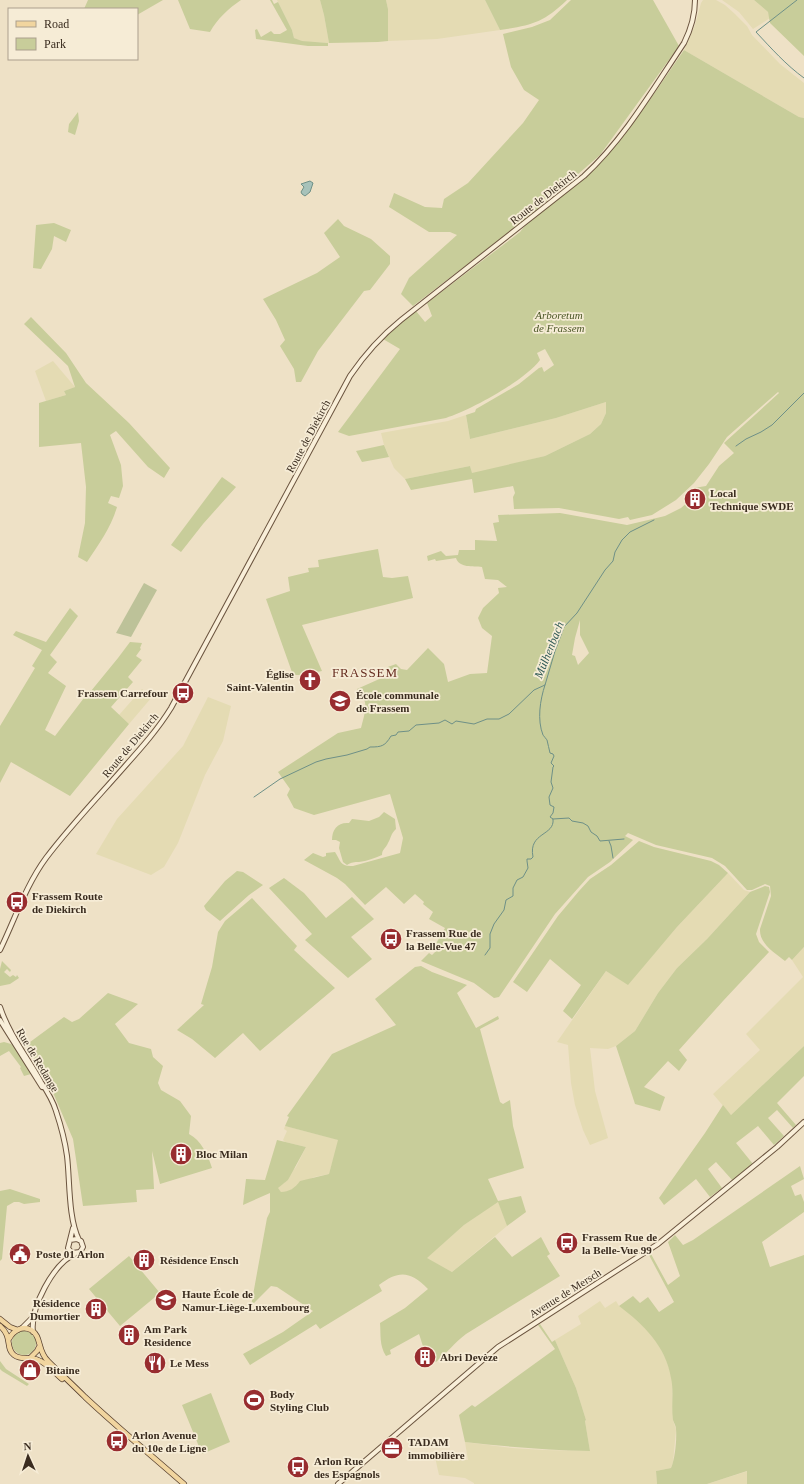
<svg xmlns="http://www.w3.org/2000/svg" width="804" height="1484" viewBox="0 0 804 1484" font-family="'Times New Roman',serif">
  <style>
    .farmland { fill: #e4dbb3 }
    .green { fill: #c8cd9a; fill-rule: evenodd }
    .cemetery { fill: #bdc299 }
    .water { fill: #a7c2ba; stroke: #6e9087 }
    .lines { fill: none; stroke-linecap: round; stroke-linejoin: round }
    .stream { stroke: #6e9087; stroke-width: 1 }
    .secondary-casing { stroke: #6b543f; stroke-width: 6 }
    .primary-casing { stroke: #584130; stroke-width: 6 }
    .secondary { stroke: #f9efd9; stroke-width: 4 }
    .primary { stroke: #f1d59f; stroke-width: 4.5 }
    .labels { text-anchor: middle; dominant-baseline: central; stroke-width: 3.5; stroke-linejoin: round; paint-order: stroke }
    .street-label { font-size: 11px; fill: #3a2c1f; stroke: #f6ecd6 }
    .park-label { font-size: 11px; font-style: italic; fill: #4b5626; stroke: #f6ecd6 }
    .poi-label { font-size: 11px; font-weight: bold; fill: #3a2c1f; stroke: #f6ecd6; text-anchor: start }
    .water-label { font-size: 12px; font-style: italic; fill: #2f5956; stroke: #f6ecd6 }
    .quarter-label { font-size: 13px; letter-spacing: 1px; fill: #662c1f; stroke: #f6ecd6 }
  </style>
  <rect width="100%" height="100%" fill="#eee1c6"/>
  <path class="farmland" d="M277 0H320L324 15 329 43 308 42 301 41 294 38 292 30Z
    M386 0H485L500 30 437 39 388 41V9Z
    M703 0H716L725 5 735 14 747 26 752 35 780 64 804 83V118L799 117 684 50 695 25 701 3Z
    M722 0H754L768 12 770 18 753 29 739 12Z
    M53 361 75 387 64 391 66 395 46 401 35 371Z
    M606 402V413L601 424 590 434 545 456 472 474 470 466 405 479 394 468 384 445 381 433 448 421 466 415 470 439 556 418Z
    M142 689 152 697 129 724 119 715Z
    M208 697 231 706 223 741 205 775 178 843 164 867 151 875 96 854 117 819 183 746Z
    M728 873 744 890 750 892 707 939 677 968 658 993 635 1031 616 1046 608 1049 590 1048 595 1091 608 1138 590 1145 583 1130 575 1105 571 1083 568 1045 557 1042 606 971 628 984 677 927Z
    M804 947V1046L731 1115 713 1094 760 1050 746 1034 803 977 792 960Z
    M285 1126 339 1140 329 1174 314 1177 287 1192H281L277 1188 288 1180 292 1171 296 1167 306 1147 285 1142 283 1140 287 1131 284 1129Z
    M498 1201 507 1226 452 1272 426 1258 464 1225Z
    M600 1301 605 1308 616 1301 619 1306 636 1318 655 1339 666 1359 672 1378 673 1420 676 1430 673 1462 671 1468 656 1471 657 1484H474V1483L465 1478 439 1475 435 1457 468 1460 465 1442 512 1448 544 1450 590 1451 585 1421 586 1420 576 1388 555 1340 581 1324 578 1316Z
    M748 1471 747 1484H707Z"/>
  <path class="green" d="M88 0H163L137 15V9H84Z
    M178 0H241C229 8 217 19 210 32L190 29Z
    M270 0H272L274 4 278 2 292 30 294 38 302 41 328 43V46H308L256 39 255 30 257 29 261 37 271 31 274 34H280L287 30Z
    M320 0H386L388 9V41L378 42 329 43 324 15Z
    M485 0H567C543 23 532 25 500 30Z
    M571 0H653L679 46 600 155 525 220 413 306 401 294 409 278 457 235 450 232H429L389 207 394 193 425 207 442 208 444 199 468 183 523 123 539 100 524 90 511 67 503 34 532 27 550 20Z
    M754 0H804V56L770 23 768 12Z
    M684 50 799 117 804 118V947L792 960 789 957 785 961C775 953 759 944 760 929L771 896 770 886 765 884 752 890H747L725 866 712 858 656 845 628 833 625 836 633 840 610 862 588 877 555 914 499 997 494 998 474 983 421 961 429 953 432 955 437 950 434 947 445 928 429 919 433 912 423 904 424 902 415 894 404 904 386 887 365 905 345 884 337 878 304 860 313 853 323 857 326 856V853L335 852C341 861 340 867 353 866L400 853 403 838 390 794 314 815 294 808 287 795 290 789 278 772 338 733 361 728C365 712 370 701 357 689L386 676 385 668 396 664 401 669 407 670 428 648 444 664 448 682 470 674 487 673 492 636 482 628 478 618 483 608 499 593 498 588 507 587 498 580 485 579 482 567C473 566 459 568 456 558L436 561 435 559 428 561 427 556 441 551 446 556 458 555 459 550H475V540L497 541 493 523 499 522 498 515 560 513 627 525 665 516 681 508 689 501 698 503 699 497 695 496 691 498V491L694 488 706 486 719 466 734 453 724 443 779 393 778 392 727 437 709 464 694 483 676 500 652 515 630 520 628 517 619 519 559 508 514 509 513 497 515 493 513 486 474 493 472 479 411 490 405 479 470 466 472 473 545 456 590 434 601 424 606 413V402L556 418 470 439 466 415 475 412 476 409 519 384 539 368 542 367 544 372 554 365 545 349 537 353 540 360C524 381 471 410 446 418L349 436 338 432 400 349 383 339 400 323 416 311 425 322 432 316 427 303 520 232C541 205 575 190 598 165 631 130 657 89 684 50ZM580 620V635L589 653 578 665 575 656 572 655 575 638Z
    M78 112 79 121 75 135 68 132 69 124Z
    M338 219 344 226 371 239 390 256V264L370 290 364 291 318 351 301 382H296L294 369 280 346 285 340 276 320 263 299 317 273 340 257 324 233Z
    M54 223 71 230 66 242 54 236 52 249 41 269 33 268 36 225Z
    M31 317 66 353 86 383 129 423 170 468 164 478 148 467 116 431 110 435 121 465 123 486 119 498 111 496 108 503 117 507C111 528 98 545 87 562L78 557 85 523 86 487 81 443 39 447V403L66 395 64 391 75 387 68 366 24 324Z
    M384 445 389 457 362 462 356 451Z
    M222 477 236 487 203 524 181 552 171 545Z
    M378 549 383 577 392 578 408 576 413 598 302 625 322 671 303 675H293L266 599 290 591 288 577 309 572 308 568 319 567 318 560Z
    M70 608 78 616 50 655 57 662 48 673 66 686 45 730 55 736 90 690 91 691 118 658 130 642 142 643 140 648 141 649 136 656 142 660 128 677 133 682 111 707 129 724 70 796 11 762 0 783V726L35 668 32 666 42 650 13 635 16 631 46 642Z
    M384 812 395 819 396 829C390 835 392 836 388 843 386 848 382 849 382 855 375 858 367 861 359 862 354 862 352 862 347 865L343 862 339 848 340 842 336 840H332C332 829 338 822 349 823L352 819 369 821 379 817Z
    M639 841 654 847 711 861 719 865 728 873 677 927 628 985 606 971 572 1019 563 1011 581 985 550 959 527 992 513 982 558 916 579 891 590 879 611 865Z
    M237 871 243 872 263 885 249 895 220 921 206 910 204 906 225 881Z
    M284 878 304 893 326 918 352 897 374 919 351 937 372 959 348 978 305 940 312 934 269 888Z
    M765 886 769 887 770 892 756 934 759 942 769 952 723 1001 679 1050 687 1060 679 1071 668 1061 644 1087 665 1097 660 1111 635 1104 616 1046 635 1031 658 993 677 968 707 939 750 892Z
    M252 898 297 946 294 950 335 988 260 1051 243 1033 215 1058 192 1039 177 1030 204 1005 201 1004 212 967 218 932 225 921Z
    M2 961 11 970 10 972 7 969 4 972 10 977 13 975 16 977 17 975 19 978 10 984 0 986V969Z
    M421 966 432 972 467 985 457 993 476 1028 498 1016 499 1019 480 1029 500 1102 503 1104 510 1100 513 1126 524 1168 488 1179 498 1201 521 1196 526 1212 507 1226 498 1202 464 1225 427 1258 452 1272 495 1237 512 1257 541 1237 550 1254 547 1256 560 1276 466 1334C455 1342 447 1353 436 1362 424 1358 423 1344 419 1334L390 1350 391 1354 386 1356C379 1345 381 1334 380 1323L405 1308 428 1289C410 1271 399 1270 379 1285L382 1291 320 1329 316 1324 250 1365 243 1354 283 1332 313 1311 277 1287 271 1286 251 1306 267 1218 270 1212V1193L243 1205 246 1179 265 1180 277 1140 306 1147 288 1180 278 1188 281 1192C289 1192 295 1188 300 1181L329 1174 338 1140 285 1126 289 1117 287 1116 332 1054 396 1025 375 999 415 967Z
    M108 993 138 1004 115 1024 129 1043 151 1049 153 1057 163 1066 158 1083 161 1090 180 1101 191 1116 189 1134C201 1140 208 1155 212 1168L160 1184 152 1151 154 1189 136 1190 137 1202 83 1206 73 1139 51 1088 26 1045 64 1017 72 1022 79 1019Z
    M4 1042 11 1044 14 1046 31 1074 24 1076 20 1068 21 1067 9 1051 0 1056V1043Z
    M804 1046V1076L777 1103 796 1125 793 1128 777 1110 768 1118 784 1136 774 1145 758 1126 736 1143 753 1164 733 1181 716 1162 708 1169 722 1188 710 1197 696 1179 664 1205 659 1198 705 1133 723 1105 731 1115Z
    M800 1166 804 1179 791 1186 795 1196 801 1194 804 1202V1212L762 1242 770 1267 804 1255V1484H747V1471L707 1484H657L656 1471 671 1468C675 1459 677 1439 676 1429 676 1426 674 1423 673 1420 671 1406 674 1391 671 1378 666 1346 643 1324 619 1306L633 1296 640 1303 648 1297 659 1312 674 1302 649 1255 651 1254 668 1285 680 1276 668 1242 675 1235 683 1245 693 1240Z
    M10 1189 40 1199V1202L24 1204 19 1202H14L7 1206 2 1259 0 1261V1191Z
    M129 1256 160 1293 120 1326 89 1289Z
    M540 1324 552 1342 555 1340 576 1388 586 1420 585 1421 590 1451C548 1450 507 1447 465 1442L459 1415 472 1405 475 1407 555 1349 538 1325Z
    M12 1343a12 12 0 1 1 24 0a12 12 0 1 1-24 0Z
    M0 1361 6 1369 29 1384 27 1386 2 1371 0 1369Z
    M211 1393 230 1442 202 1454 182 1405Z"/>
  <path class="cemetery" d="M144 583 157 590 131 637 116 633Z"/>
  <path class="water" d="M310 181 313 183 310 192 305 196 302 194 301 192 304 187 301 184Z"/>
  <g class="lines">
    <path class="stream" d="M797 0 756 32C771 48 786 65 804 78
      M736 446 746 439 761 432 772 425 804 393
      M254 797 280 779 316 762 326 759 347 755 367 749 370 747C382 747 385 746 391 736L396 735 398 732 409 731 416 725 439 723 445 720 452 724 456 721 474 724 487 719H499L509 714 534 690 545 685 555 651 564 627 577 613 605 570 613 561 615 552 622 540 630 532 654 520
      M553 819 569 818 572 821 583 823 588 826 591 832 597 836 600 841 624 839
      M609 841 611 846 613 858
      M485 955 490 948V934L494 924 504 910 506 900 513 896V888L517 880 523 877 528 868 527 861V859H531L533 857C528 832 555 836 553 819L550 817 553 813 554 807 550 805 549 797 553 788 551 782 553 767 554 766 551 763 554 756 553 754 550 753C549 749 548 744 547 740 547 740 543 735 543 735 537 720 540 700 545 685"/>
    <g class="secondary-casing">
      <path id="secondary" d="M0 950C15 919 26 885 46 858 71 825 99 796 126 765 142 747 158 729 171 708L350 376C365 354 380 337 401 320L584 176C625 138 653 89 684 43 691 29 695 16 695 0
        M0 1007C9 1034 27 1057 41 1082 47 1091 53 1101 56 1111 61 1126 65 1141 67 1156 70 1180 68 1218 79 1240
        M0 1020 42 1087
        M70 1240 77 1239 81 1241 83 1247 80 1252 72 1253 68 1248 73 1228
        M22 1328 32 1318
        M33 1332C30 1308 53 1264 75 1254
        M338 1484 498 1347 658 1244 777 1147 804 1122"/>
    </g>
    <g class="primary-casing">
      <path id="primary" d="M0 1319 10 1327 18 1330
        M0 1326C13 1337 5 1348 14 1355 22 1361 30 1356 38 1360 47 1363 55 1373 62 1379
        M9 1339C13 1331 22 1325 31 1330 42 1336 37 1351 48 1361 60 1373 73 1385 85 1397 117 1427 151 1455 184 1484
        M30 1358 37 1351 39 1347"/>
    </g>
    <use href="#secondary" class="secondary"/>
    <use href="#primary" class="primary"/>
  </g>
  <defs>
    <g id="building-disc" transform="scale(1.15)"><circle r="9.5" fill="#982c2f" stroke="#f6ecd6"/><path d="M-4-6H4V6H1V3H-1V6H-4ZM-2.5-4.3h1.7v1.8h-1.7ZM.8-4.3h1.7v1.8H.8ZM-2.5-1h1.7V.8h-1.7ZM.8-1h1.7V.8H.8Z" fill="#fff"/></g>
    <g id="church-disc" transform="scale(1.15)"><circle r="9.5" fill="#982c2f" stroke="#f6ecd6"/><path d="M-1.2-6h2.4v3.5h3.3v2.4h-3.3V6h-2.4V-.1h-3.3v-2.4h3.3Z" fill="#fff"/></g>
    <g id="bus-disc" transform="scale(1.15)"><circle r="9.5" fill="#982c2f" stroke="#f6ecd6"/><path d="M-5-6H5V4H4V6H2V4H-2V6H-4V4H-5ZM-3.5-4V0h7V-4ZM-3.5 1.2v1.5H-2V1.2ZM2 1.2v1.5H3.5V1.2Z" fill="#fff"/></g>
    <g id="school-disc" transform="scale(1.15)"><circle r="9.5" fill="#982c2f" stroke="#f6ecd6"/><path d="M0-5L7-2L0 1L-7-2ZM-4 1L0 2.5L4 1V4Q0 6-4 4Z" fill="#fff"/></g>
    <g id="civic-disc" transform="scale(1.15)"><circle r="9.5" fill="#982c2f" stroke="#f6ecd6"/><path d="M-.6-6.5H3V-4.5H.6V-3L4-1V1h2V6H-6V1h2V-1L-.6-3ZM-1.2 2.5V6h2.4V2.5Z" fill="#fff"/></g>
    <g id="university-disc" transform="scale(1.15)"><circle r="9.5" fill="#982c2f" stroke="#f6ecd6"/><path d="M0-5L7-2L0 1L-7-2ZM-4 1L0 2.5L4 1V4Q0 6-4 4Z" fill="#fff"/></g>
    <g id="restaurant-disc" transform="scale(1.15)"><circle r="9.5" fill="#982c2f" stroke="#f6ecd6"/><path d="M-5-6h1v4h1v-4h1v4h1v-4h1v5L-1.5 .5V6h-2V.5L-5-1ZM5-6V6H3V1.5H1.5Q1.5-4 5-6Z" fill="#fff"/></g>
    <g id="shop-disc" transform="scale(1.15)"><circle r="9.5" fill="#982c2f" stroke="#f6ecd6"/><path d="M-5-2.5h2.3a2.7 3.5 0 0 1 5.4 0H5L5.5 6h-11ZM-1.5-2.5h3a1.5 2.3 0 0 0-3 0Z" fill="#fff"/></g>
    <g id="stadium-disc" transform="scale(1.15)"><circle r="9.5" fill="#982c2f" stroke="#f6ecd6"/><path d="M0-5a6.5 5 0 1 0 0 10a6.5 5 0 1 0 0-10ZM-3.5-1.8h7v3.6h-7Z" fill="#fff"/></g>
    <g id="office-disc" transform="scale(1.15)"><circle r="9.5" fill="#982c2f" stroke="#f6ecd6"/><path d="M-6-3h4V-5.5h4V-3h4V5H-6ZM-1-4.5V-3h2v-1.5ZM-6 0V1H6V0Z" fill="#fff"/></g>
  </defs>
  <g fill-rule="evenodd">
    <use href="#building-disc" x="695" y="499"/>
    <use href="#church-disc" x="310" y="680"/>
    <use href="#bus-disc" x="183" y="693"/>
    <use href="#school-disc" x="340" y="701"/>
    <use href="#bus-disc" x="17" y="902"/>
    <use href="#bus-disc" x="391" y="939"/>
    <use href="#building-disc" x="181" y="1154"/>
    <use href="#bus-disc" x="567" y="1243"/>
    <use href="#civic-disc" x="20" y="1254"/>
    <use href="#building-disc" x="144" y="1260"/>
    <use href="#university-disc" x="166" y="1300"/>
    <use href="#building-disc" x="96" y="1309"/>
    <use href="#building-disc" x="129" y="1335"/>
    <use href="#building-disc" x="425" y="1357"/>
    <use href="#restaurant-disc" x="155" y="1363"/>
    <use href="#shop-disc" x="30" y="1370"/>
    <use href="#stadium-disc" x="254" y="1400"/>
    <use href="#bus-disc" x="117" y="1441"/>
    <use href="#office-disc" x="392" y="1448"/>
    <use href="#bus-disc" x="298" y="1467"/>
  </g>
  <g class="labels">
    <g class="street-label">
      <text transform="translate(543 197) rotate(-38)">Route de Diekirch</text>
      <text transform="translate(308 436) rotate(-62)">Route de Diekirch</text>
      <text transform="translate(130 745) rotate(-50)">Route de Diekirch</text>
      <text transform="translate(38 1060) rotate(59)">Rue de Redange</text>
      <text transform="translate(565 1293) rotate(-32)">Avenue de Mersch</text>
    </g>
    <g class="park-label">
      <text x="559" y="315">Arboretum<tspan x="559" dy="13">de Frassem</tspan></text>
    </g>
    <g class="poi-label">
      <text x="710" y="493">Local<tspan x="710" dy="13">Technique SWDE</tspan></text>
      <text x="294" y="674" text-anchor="end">Église<tspan x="294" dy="13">Saint-Valentin</tspan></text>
      <text x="168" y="693" text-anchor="end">Frassem Carrefour</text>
      <text x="356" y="695">École communale<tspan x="356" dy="13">de Frassem</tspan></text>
      <text x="32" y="896">Frassem Route<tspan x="32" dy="13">de Diekirch</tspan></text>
      <text x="406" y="933">Frassem Rue de<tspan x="406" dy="13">la Belle-Vue 47</tspan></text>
      <text x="196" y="1154">Bloc Milan</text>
      <text x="582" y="1237">Frassem Rue de<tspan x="582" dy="13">la Belle-Vue 99</tspan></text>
      <text x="36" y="1254">Poste 01 Arlon</text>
      <text x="160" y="1260">Résidence Ensch</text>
      <text x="182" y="1294">Haute École de<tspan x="182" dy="13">Namur-Liège-Luxembourg</tspan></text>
      <text x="80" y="1303" text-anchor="end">Résidence<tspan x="80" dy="13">Dumortier</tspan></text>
      <text x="144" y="1329">Am Park<tspan x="144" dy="13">Residence</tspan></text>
      <text x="440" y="1357">Abri Devèze</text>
      <text x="170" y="1363">Le Mess</text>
      <text x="46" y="1370">Bitaine</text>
      <text x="270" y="1394">Body<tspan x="270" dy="13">Styling Club</tspan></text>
      <text x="132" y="1435">Arlon Avenue<tspan x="132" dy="13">du 10e de Ligne</tspan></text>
      <text x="408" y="1442">TADAM<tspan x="408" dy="13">immobilière</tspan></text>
      <text x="314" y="1461">Arlon Rue<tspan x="314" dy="13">des Espagnols</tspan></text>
    </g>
    <g class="water-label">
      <text transform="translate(549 650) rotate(-68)">Mülhenbach</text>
    </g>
    <g class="quarter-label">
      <text x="365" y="672">FRASSEM</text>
    </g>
  </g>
  <rect x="8" y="8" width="130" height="52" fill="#f6ecd6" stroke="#ab9f8d"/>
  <rect x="16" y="21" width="20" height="6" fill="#f1d59f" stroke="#ab9f8d"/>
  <text x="44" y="28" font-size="12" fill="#3a2c1f">Road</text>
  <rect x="16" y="38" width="20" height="12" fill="#c8cd9a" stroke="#ab9f8d"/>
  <text x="44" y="48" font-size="12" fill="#3a2c1f">Park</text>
  <g transform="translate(28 1456) rotate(357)" stroke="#f6ecd6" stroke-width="3" paint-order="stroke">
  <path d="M0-3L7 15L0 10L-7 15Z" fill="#3a2c1f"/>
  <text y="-6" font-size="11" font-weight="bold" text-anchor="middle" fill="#3a2c1f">N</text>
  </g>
</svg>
